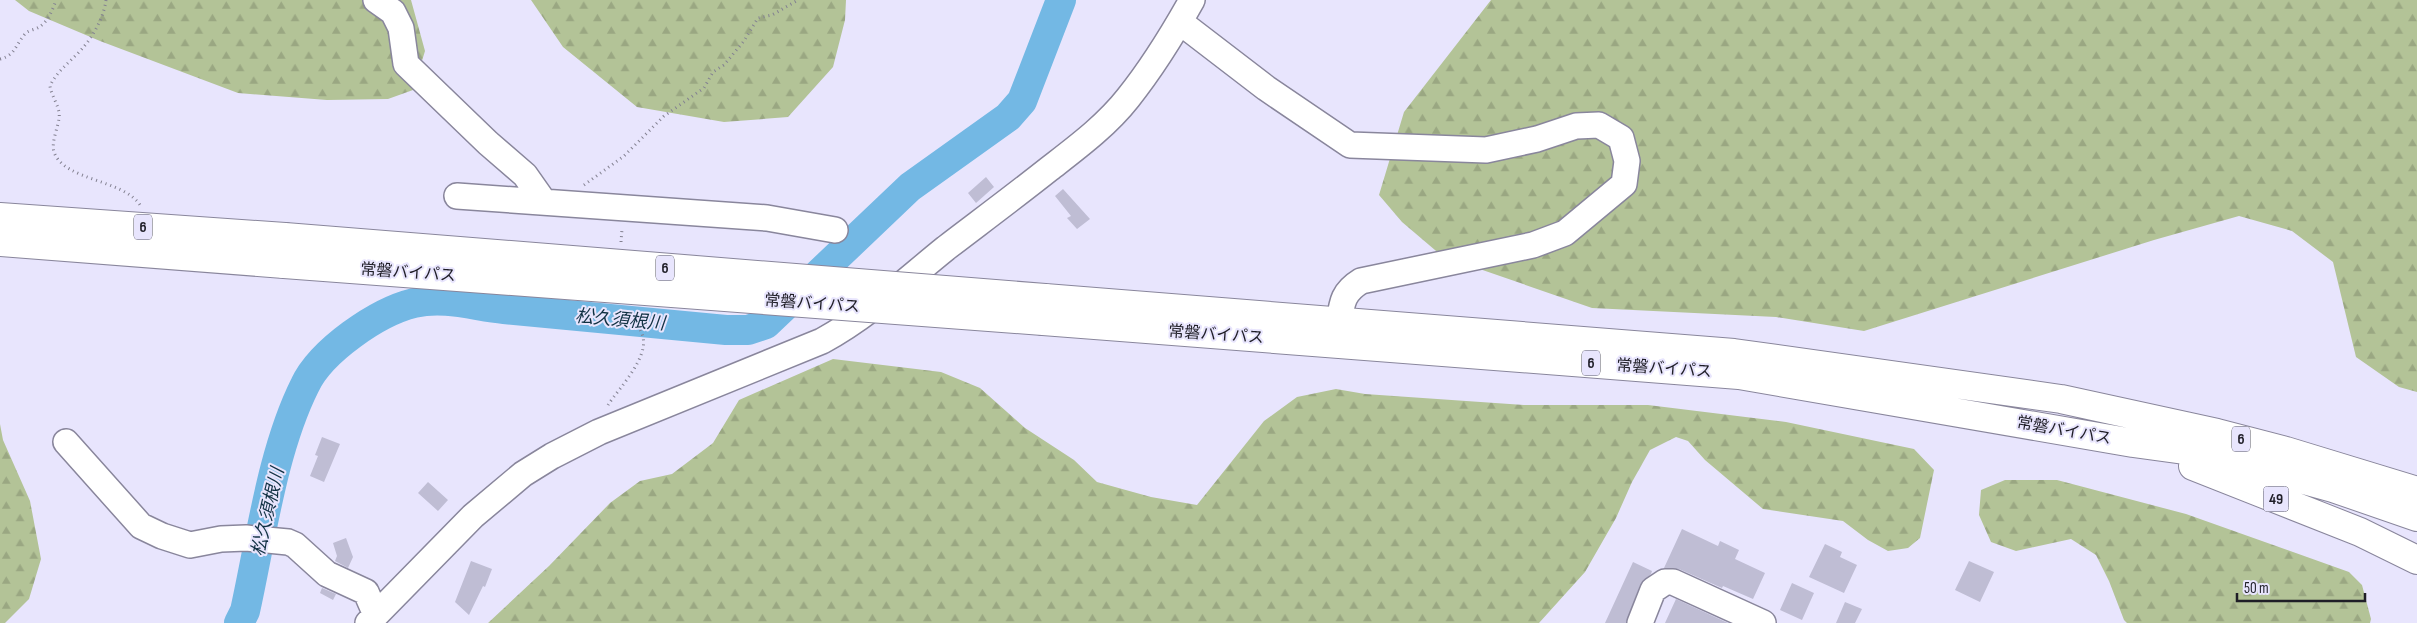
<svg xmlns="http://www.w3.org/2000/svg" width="2417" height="623" viewBox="0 0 2417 623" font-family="'Sofia Sans Condensed','Noto Sans JP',sans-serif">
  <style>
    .forest { fill: url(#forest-firs) }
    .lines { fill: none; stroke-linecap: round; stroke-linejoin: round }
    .river { stroke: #73b8e4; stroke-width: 30 }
    .building { fill: #bfbdd4 }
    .minor-casing { stroke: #89869c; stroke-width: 28 }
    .highway-casing { stroke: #89869c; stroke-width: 30 }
    .path { stroke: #838191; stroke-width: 3; stroke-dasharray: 1 4; stroke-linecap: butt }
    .minor { stroke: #fff; stroke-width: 25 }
    .highway { stroke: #fff; stroke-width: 28 }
    .highway-bridge-casing { stroke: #89869c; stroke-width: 30; stroke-linecap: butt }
    .highway-bridge { stroke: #fff; stroke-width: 28 }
    .labels { text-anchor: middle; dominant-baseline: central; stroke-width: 4; stroke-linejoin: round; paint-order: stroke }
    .shield { fill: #e8e5fd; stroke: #5b5a67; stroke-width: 1 }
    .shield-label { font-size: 15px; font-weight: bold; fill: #1f1e27 }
    .street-label { font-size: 16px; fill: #1f1e27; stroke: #e8e5fd }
    .water-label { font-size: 18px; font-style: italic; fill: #103042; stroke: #e8e5fd }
  </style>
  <defs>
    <pattern id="forest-firs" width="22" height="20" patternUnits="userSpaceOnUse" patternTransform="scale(1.25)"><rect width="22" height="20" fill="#b3c397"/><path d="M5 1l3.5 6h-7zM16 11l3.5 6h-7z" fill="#9aa782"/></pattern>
  </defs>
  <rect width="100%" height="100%" fill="#e8e5fd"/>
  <path class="forest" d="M15 0H411L425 51 413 90 388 99 327 100 238 93 100 41 29 11Z
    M531 0H846L845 20 833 67 788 117 724 122 637 107 563 47Z
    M1491 0H2417V392L2399 387 2356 357 2333 262 2292 231 2239 216 2154 240 1864 331 1776 317 1592 308 1442 256 1402 222 1379 195 1404 112Z
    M833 359 941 372 980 388 1025 428 1074 460 1097 482 1151 497 1197 505 1264 421 1297 397 1336 389 1365 394 1524 405H1648L1786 422 1914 449 1934 470 1920 538 1908 548 1888 551 1868 540 1843 521 1763 509 1705 460 1688 441 1676 437 1650 450 1632 482 1616 518 1585 572 1539 623H488L549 566 610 503 640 481 672 474 713 443 739 400Z
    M0 424 3 440 30 501 41 559 29 599 5 623H0Z
    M2005 480H2057L2186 514 2349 572 2362 585 2371 619 2370 623H2127L2124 620 2109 581 2096 555 2071 539 2016 551 1991 542 1979 515 1981 490Z"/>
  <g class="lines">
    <path class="river" d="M239 623 245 611C261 539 272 451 305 385 321 351 377 312 414 303 445 296 474 306 504 309 578 316 652 323 726 330H748L766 324 910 187 1008 117 1022 101 1061 0"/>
  </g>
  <path class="building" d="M986 177 994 187 976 203 968 193Z
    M1063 189 1090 219 1077 229 1067 218 1071 216 1055 196Z
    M322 437 340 444 324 482 310 476 318 456 315 455Z
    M428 482 448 500 438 511 418 493Z
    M1682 529 1718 546 1720 541 1739 550 1735 559 1765 573 1753 599 1723 586 1722 588 1679 569 1664 568Z
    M346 538 353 557 348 568 335 561 337 556 333 543Z
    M1825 544 1842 552 1840 557 1857 565 1844 593 1809 577Z
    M471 561 492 569 485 587 483 586 469 615 455 602Z
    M1969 561 1994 572 1980 602 1955 590Z
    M1633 562 1652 571 1651 574 1640 585 1626 623H1605Z
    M1792 583 1814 593 1802 620 1780 610Z
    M322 588 336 594 333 600 320 593Z
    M1676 599 1728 623H1665Z
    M1845 602 1862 609 1855 623H1836Z"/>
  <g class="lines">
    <g class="minor-casing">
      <path id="minor" d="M376 0 393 12 401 28 406 64 488 143 525 175 544 202
        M1180 22 1266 88 1350 145 1486 150 1537 139 1576 126 1599 125 1621 138 1627 161 1624 184 1565 233 1533 245 1361 281C1343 292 1342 302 1339 322
        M457 196 767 218 835 230
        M66 442 141 526 162 536 190 545 221 539 246 538 288 542 295 545 327 574 366 592 376 615
        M368 623 473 516 523 474 552 456 599 432 822 341C868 316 905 281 946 248 980 222 1015 196 1049 169 1076 148 1106 126 1128 98 1152 68 1173 34 1192 0
        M1640 623 1653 590 1665 582H1673L1763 623"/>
    </g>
    <g class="highway-casing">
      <path id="highway" d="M0 217 285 237
        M0 242 284 264
        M1045 298 1734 353 2061 399 2217 433 2286 451 2417 491
        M1043 321 1739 375 2133 443 2206 453 2333 488 2417 517
        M2193 466 2360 532 2417 560"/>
    </g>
    <path class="path" d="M106 0C104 17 93 37 81 50 70 62 57 71 50 86 51 96 61 108 59 118 58 128 51 142 54 152 64 181 123 179 140 205
      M0 59C16 55 15 45 25 34 28 30 35 30 39 27 48 22 53 9 56 0
      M584 185 624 156 664 116 704 88 713 72 724 65 744 41 758 18 772 15 798 0
      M621 242 622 229
      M608 405C619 388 651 356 642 334 639 326 632 318 628 311"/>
    <use href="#minor" class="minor"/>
    <use href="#highway" class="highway"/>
    <g class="highway-bridge-casing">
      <path id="highway-bridge" d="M285 237 1045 298
        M284 264 1043 321"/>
    </g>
    <use href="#highway-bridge" class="highway-bridge"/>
  </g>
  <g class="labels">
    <g class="shield">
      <rect x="134" y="214.5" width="18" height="25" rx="4"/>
      <rect x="656" y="255.5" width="18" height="25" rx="4"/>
      <rect x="1582" y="350.5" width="18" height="25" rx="4"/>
      <rect x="2232" y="426.5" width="18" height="25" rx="4"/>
      <rect x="2263.5" y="486.5" width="25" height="25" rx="4"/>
    </g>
    <g class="shield-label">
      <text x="143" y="227">6</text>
      <text x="665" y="268">6</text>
      <text x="1591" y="363">6</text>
      <text x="2241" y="439">6</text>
      <text x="2276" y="499">49</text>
    </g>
    <g class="street-label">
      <text transform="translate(408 273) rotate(4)">常磐バイパス</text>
      <text transform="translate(812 304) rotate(4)">常磐バイパス</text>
      <text transform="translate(1216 335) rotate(4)">常磐バイパス</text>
      <text transform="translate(1664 369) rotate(4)">常磐バイパス</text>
      <text transform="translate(2064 431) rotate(10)">常磐バイパス</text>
    </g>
    <g class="water-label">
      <text transform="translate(620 320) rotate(5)">松久須根川</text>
      <text transform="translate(268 512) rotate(-77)">松久須根川</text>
    </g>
  </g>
  <path d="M2237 593v8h128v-8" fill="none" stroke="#1f1e27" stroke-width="2.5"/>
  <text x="2244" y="593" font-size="15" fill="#1f1e27" stroke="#e8e5fd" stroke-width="4" paint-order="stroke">50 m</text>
</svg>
